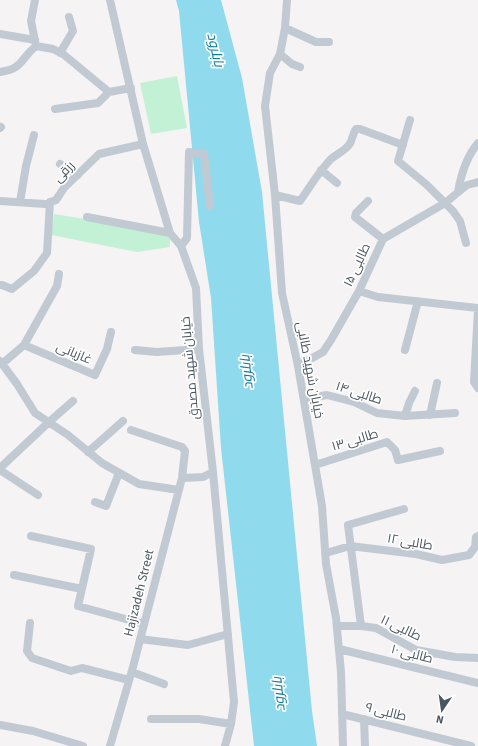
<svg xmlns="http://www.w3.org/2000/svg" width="478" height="746" viewBox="0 0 478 746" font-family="'Source Sans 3',Cairo,sans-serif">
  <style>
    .green { fill: #c3f1d5 }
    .water { fill: #90daee }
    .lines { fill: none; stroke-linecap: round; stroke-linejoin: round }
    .minor { stroke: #c1cad2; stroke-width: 8 }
    .labels { text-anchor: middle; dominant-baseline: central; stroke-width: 3.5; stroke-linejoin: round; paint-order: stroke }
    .street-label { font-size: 13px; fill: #4a5661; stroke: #fff }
    .water-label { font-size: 14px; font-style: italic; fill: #0c7c9b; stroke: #fff }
  </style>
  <rect width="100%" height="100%" fill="#f5f3f3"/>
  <path class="green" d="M177 76 187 128 151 134 140 83Z
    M54 214 170 233V247L137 252 51 235Z"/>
  <path class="water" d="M176 0H221L242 78 262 192 312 711 317 746H254L221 448 211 298 199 222 179 11Z"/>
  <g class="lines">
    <path class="minor" d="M35 0 31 21 36 46
      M110 0 143 144 170 233 181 246 196 288 199 349 213 472 234 702 231 724 225 746
      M287 0 285 28 280 54 270 73 265 106 275 195 282 293 298 366 322 506 326 564 336 618 341 672 343 746
      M285 28 316 42H329
      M0 34 35 40
      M36 46 53 49 63 54 109 92 131 88
      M60 53 73 31 69 17
      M280 54 292 64 300 67
      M0 72C23 69 20 59 36 46
      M55 109 98 103 109 92
      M410 120 398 161 427 185 453 211 460 221 466 243
      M0 128 1 127
      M60 164 78 175
      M321 170 337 183
      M458 192C461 174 466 157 478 143
      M275 195 300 201C310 187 319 171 331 159 337 154 344 151 349 145 353 140 352 134 356 129H360L403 145
      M0 201 45 204 56 200 64 188 99 154 143 144
      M368 201 356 213 355 217 383 239
      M20 202 26 166 34 135
      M87 217 170 233
      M181 246 187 238 189 152 204 154 210 206
      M0 285H2L12 289 34 271 47 253 50 202
      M359 291 378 297 478 308
      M478 310 474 382 478 388
      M24 345 95 375 107 349 111 332
      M135 350 157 352 199 349
      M405 350 418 301
      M0 361 17 384 35 413 68 435 102 463 139 484 179 490
      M2 364 24 345 57 286 59 274
      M298 366 323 352 331 340 359 291 383 239 445 203 467 185 478 182
      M304 399 327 395 354 402 377 413 405 416 455 413
      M430 415 437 383
      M405 416 409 403 415 391
      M131 430 182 447 185 451 182 478
      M88 452 123 421
      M315 465 387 442 395 450 398 460 440 451
      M0 468 49 422 73 401
      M0 470 38 495
      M95 502 106 506 119 473
      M31 536 91 549 78 606 144 624
      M326 553 350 546 416 554 442 560 469 555 475 547 476 537 478 536
      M14 575 82 589
      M30 623 27 651 32 658 71 671 82 668 129 680
      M337 626H361L376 628 416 650 455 657 478 658
      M361 626 348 525 404 509
      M140 639 188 645 228 634
      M339 649 478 683
      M132 672 164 684
      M342 714 471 746
      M151 719H199L231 724
      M364 719 365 746
      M0 725 33 731 83 746
      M110 746 133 667 182 478 203 477 213 472"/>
  </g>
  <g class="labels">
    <g class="street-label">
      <text transform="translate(64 172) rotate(-47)">رزقی</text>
      <text transform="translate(357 265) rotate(-65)">طالبی ۱۵</text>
      <text transform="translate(74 353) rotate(23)">غازیانی</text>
      <text transform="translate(190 368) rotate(-95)">خیابان شهید مصدق</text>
      <text transform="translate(310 370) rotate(79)">خیابان شهید طالبی</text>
      <text transform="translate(359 393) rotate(18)">طالبی ۱۴</text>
      <text transform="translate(355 440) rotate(-17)">طالبی ۱۳</text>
      <text transform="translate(410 542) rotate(10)">طالبی ۱۲</text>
      <text transform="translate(139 593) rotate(-76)">Hajizadeh Street</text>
      <text transform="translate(401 628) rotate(25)">طالبی ۱۱</text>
      <text transform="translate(412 654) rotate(14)">طالبی ۱۰</text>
      <text transform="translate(386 712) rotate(14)">طالبی ۹</text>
    </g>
    <g class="water-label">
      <text transform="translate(215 50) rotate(77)">بابلرود</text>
      <text transform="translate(247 372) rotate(-96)">بابلرود</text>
      <text transform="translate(279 694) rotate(-96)">بابلرود</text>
    </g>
  </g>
  <g transform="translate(442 710) rotate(193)" stroke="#ffffff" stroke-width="3" paint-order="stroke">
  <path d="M0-3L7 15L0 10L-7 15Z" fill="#4a5661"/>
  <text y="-6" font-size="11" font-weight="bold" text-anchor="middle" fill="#4a5661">N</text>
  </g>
</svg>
